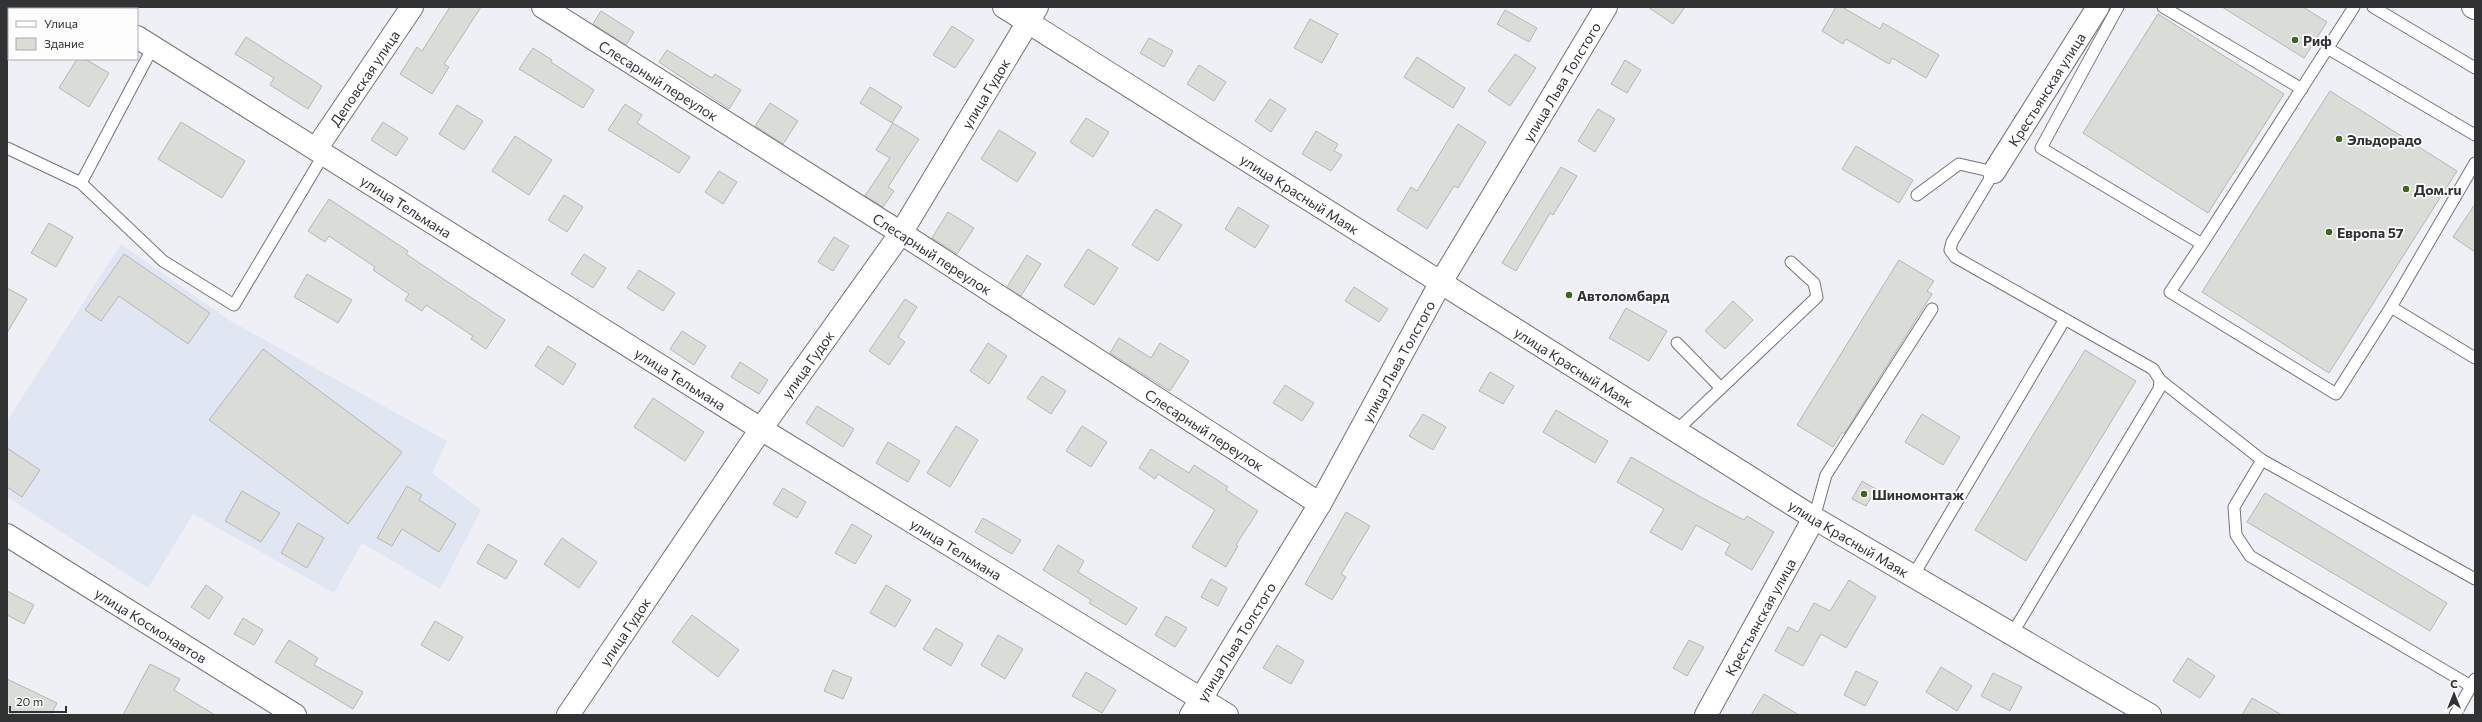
<svg xmlns="http://www.w3.org/2000/svg" width="2482" height="722" viewBox="0 0 2482 722" font-family="Commissioner,sans-serif">
  <style>
    .built { fill: #e1e6f3 }
    .building { fill: #d9dcd7; stroke: #b4b7b2 }
    .lines { fill: none; stroke-linecap: round; stroke-linejoin: round }
    .service-casing { stroke: #73757a; stroke-width: 13 }
    .minor-casing { stroke: #73757a; stroke-width: 24 }
    .primary-casing { stroke: #73757a; stroke-width: 24 }
    .service { stroke: #fff; stroke-width: 11 }
    .minor { stroke: #fff; stroke-width: 22 }
    .primary { stroke: #fff; stroke-width: 22 }
    .poi-dot { fill: #40651f; stroke: #fdfdfe; stroke-width: 1.5 }
    .labels { text-anchor: middle; dominant-baseline: central; stroke-width: 3.5; stroke-linejoin: round; paint-order: stroke }
    .poi-label { font-size: 14px; font-weight: bold; fill: #313234; stroke: #fdfdfe; text-anchor: start }
    .street-label { font-size: 14px; fill: #313234; stroke: #fdfdfe }
  </style>
  <rect width="100%" height="100%" fill="#eef0f6"/>
  <path class="built" d="M121 244 229 320 447 441 432 473 481 510 440 589 362 543 334 593 193 514 148 588 7 497V421Z"/>
  <path class="building" d="M450 7H481L444 64 449 67 432 94 400 74 417 47 422 51Z
    M1648 7H1685L1673 24Z
    M1836 7H1842L1880 29 1883 23 1939 55 1926 78 1892 58 1889 64 1846 39 1843 44 1822 31Z
    M2222 7H2303L2327 22 2304 58Z
    M1505 10 1537 28 1529 42 1497 24Z
    M601 11 634 32 626 45 593 24Z
    M2158 14 2284 94 2208 213 2083 133Z
    M1310 19 1338 34 1322 63 1294 48Z
    M952 26 974 40 955 68 933 55Z
    M246 37 322 86 308 109 270 85 274 78 235 54Z
    M1149 38 1173 51 1164 67 1140 53Z
    M533 48 552 60 551 62 594 90 583 108 519 69Z
    M667 50 712 78 715 74 741 90 729 109 659 62Z
    M1515 54 1536 68 1510 106 1488 91Z
    M1417 57 1465 88 1453 108 1404 77Z
    M77 59H85L109 73 89 107 59 88Z
    M1625 60 1641 70 1627 93 1611 84Z
    M1199 65 1226 82 1214 101 1187 84Z
    M870 87 902 107 892 123 860 103Z
    M2330 91 2457 171 2329 373 2202 292Z
    M1270 99 1286 109 1271 132 1255 121Z
    M770 103 798 121 783 144 755 126Z
    M625 104 642 115 637 123 690 157 679 173 608 130Z
    M457 105 483 121 464 150 439 134Z
    M1598 109 1615 119 1595 152 1578 141Z
    M1086 118 1109 132 1093 157 1070 142Z
    M181 122 245 161 222 198 158 159Z
    M383 122 408 138 396 156 371 140Z
    M893 123 919 139 888 187 894 191 883 207 865 196 890 158 876 150Z
    M1458 124 1486 142 1458 188 1454 186 1427 229 1397 210 1411 187 1417 191Z
    M999 130 1036 153 1017 182 981 159Z
    M1316 131 1338 144 1334 151 1342 155 1331 171 1302 154Z
    M515 136 552 160 529 195 492 171Z
    M1856 146 1913 180 1899 203 1842 169Z
    M1561 167 1577 176 1553 215 1550 213 1516 271 1502 263Z
    M719 171 737 182 723 204 705 192Z
    M564 195 583 207 567 232 548 220Z
    M329 199 408 251 406 254 505 320 486 349 471 339 473 336 426 305 422 311 405 300 409 294 373 270 375 267 329 236 325 242 308 231Z
    M2475 204V252L2453 237Z
    M1238 207 1269 226 1255 248 1225 229Z
    M1156 209 1182 225 1158 261 1132 245Z
    M948 212 974 228 957 254 932 238Z
    M49 223 73 237 56 267 31 253Z
    M834 237 849 246 833 271 818 262Z
    M1088 249 1118 268 1094 305 1064 286Z
    M124 254 210 313 188 344 119 296 101 321 85 310Z
    M584 254 606 268 593 288 571 274Z
    M1027 255 1041 264 1021 296 1007 287Z
    M1899 260 1934 281 1927 291 1932 294 1844 434 1842 432 1833 447 1797 425Z
    M639 270 675 293 663 311 627 288Z
    M307 274 352 300 338 323 294 297Z
    M1354 287 1388 309 1379 322 1345 301Z
    M7 288 27 299 7 333Z
    M905 299 917 307 898 337 905 342 889 365 869 351Z
    M1733 301 1753 320 1725 349 1705 331Z
    M1626 308 1667 331 1649 361 1609 338Z
    M682 331 706 346 694 365 670 349Z
    M1119 338 1151 358 1160 343 1189 361 1170 391 1110 353Z
    M988 343 1007 356 989 384 970 371Z
    M548 346 576 364 563 385 535 366Z
    M263 349 402 452 348 524 209 420Z
    M2085 350 2136 381 2026 561 1975 530Z
    M740 362 768 380 759 394 731 377Z
    M1490 372 1514 386 1503 404 1479 391Z
    M1042 376 1066 391 1051 414 1027 398Z
    M1285 385 1314 403 1302 421 1273 403Z
    M653 398 704 432 685 461 634 427Z
    M817 406 854 429 843 447 806 423Z
    M1556 410 1608 441 1595 463 1543 432Z
    M1423 414 1446 427 1433 450 1409 436Z
    M1922 414 1960 437 1943 465 1905 442Z
    M956 426 978 440 950 487 927 473Z
    M1082 426 1107 442 1091 467 1066 451Z
    M888 442 920 461 908 482 876 463Z
    M7 448 40 470 22 497 7 487Z
    M1151 449 1189 473 1194 465 1228 487 1226 490 1258 511 1236 545 1238 546 1226 567 1192 547 1215 510 1158 474 1155 479 1139 468Z
    M1631 457 1706 500 1744 520 1747 516 1774 532 1752 570 1725 554 1730 544 1696 525 1682 550 1650 532 1664 509 1617 482Z
    M1862 481 1876 489 1866 506 1852 499Z
    M407 486 422 495 419 500 456 524 439 552 402 529 392 546 377 538Z
    M783 488 806 502 797 518 773 504Z
    M242 491 280 513 261 542 225 521Z
    M2265 493 2447 603 2430 631 2247 522Z
    M1346 512 1370 526 1341 574 1346 577 1332 600 1305 584Z
    M983 518 1021 540 1012 554 975 532Z
    M298 523 324 538 307 568 281 553Z
    M852 524 872 536 855 564 835 553Z
    M562 538 597 562 579 588 544 564Z
    M488 544 517 561 506 579 477 563Z
    M1058 545 1084 561 1078 572 1137 608 1126 625 1089 603 1091 600 1043 570Z
    M1211 579 1227 588 1218 606 1201 597Z
    M1849 580 1876 597 1846 648 1821 634 1803 666 1775 651 1788 627 1798 632 1814 603 1830 611Z
    M206 585 223 597 209 619 191 607Z
    M886 585 911 600 895 627 870 613Z
    M7 591 34 605 24 624 7 615Z
    M692 615 739 650 718 677 672 642Z
    M1166 616 1187 628 1175 647 1155 635Z
    M243 618 263 630 254 645 234 634Z
    M435 621 463 637 449 661 421 645Z
    M936 628 963 644 951 666 923 649Z
    M998 635 1023 649 1005 679 981 665Z
    M289 640 318 658 314 665 363 692 353 709 275 662Z
    M1689 640 1704 647 1687 676 1673 668Z
    M1277 645 1304 661 1291 684 1263 668Z
    M2188 658 2215 676 2200 698 2173 681Z
    M150 664 180 679 174 690 215 715H123Z
    M1941 667 1972 686 1957 711 1926 692Z
    M833 670 852 678 843 699 824 691Z
    M1856 671 1878 682 1865 706 1844 695Z
    M1086 672 1116 690 1102 713 1072 696Z
    M1993 673 2022 687 2010 711 1981 696Z
    M7 679 57 703 51 715H15L7 711Z
    M1764 694 1799 715H1751Z
    M2252 698 2282 715H2242Z"/>
  <g class="lines">
    <g class="service-casing">
      <path id="service" d="M2118 7 2041 148 2202 244 2354 7
        M2163 7 2302 89
        M2373 7 2475 68
        M153 47 81 183 163 261 234 305 324 154
        M2327 48 2475 135
        M7 148 81 183
        M1917 195 1959 164 1994 172 1952 242 1950 250 1955 257 2153 369 2160 380 2159 389 2012 634
        M2202 244 2170 292 2336 394 2391 307 2475 163
        M2391 307 2475 358
        M1677 343 1721 388
        M2160 380 2262 460 2475 579
        M1676 431 1817 297 1814 283 1791 262
        M2262 460 2234 507 2236 535 2250 556 2471 686
        M1814 518 1826 475 1932 309
        M1913 576 2065 319
        M2455 715 2475 679"/>
    </g>
    <g class="minor-casing">
      <g id="minor">
        <path d="M90 7 93 9"/>
        <path id="s1" d="M543 7 901 233 1320 504"/>
        <path id="s2" d="M137 37 761 429 1227 715"/>
        <path id="s3" d="M316 149 412 7"/>
        <path id="s4" d="M1994 172 2098 7"/>
        <path id="s5" d="M7 535 295 715"/>
        <path id="s6" d="M568 715 763 426 901 233 1037 7"/>
        <path id="s7" d="M1191 715 1320 504 1441 282 1606 7"/>
        <path id="s8" d="M1706 715 1814 518"/>
      </g>
    </g>
    <g class="primary-casing">
      <g id="primary">
        <path id="s9" d="M1004 7 1814 518 2150 715"/>
        <path d="M2473 7 2475 8"/>
      </g>
    </g>
    <use href="#service" class="service"/>
    <use href="#minor" class="minor"/>
    <use href="#primary" class="primary"/>
  </g>
  <g class="poi-dot">
    <circle cx="2295" cy="40" r="4"/>
    <circle cx="2339" cy="139" r="4"/>
    <circle cx="2406" cy="189" r="4"/>
    <circle cx="2329" cy="232" r="4"/>
    <circle cx="1569" cy="295" r="4"/>
    <circle cx="1864" cy="494" r="4"/>
  </g>
  <g class="labels">
    <g class="poi-label">
      <text x="2303" y="40">Риф</text>
      <text x="2347" y="139">Эльдорадо</text>
      <text x="2414" y="189">Дом.ru</text>
      <text x="2337" y="232">Европа 57</text>
      <text x="1577" y="295">Автоломбард</text>
      <text x="1872" y="494">Шиномонтаж</text>
    </g>
    <g class="street-label">
      <text stroke="none"><textPath href="#s3" startOffset="86">Деповская улица</textPath></text>
      <text stroke="none"><textPath href="#s1" startOffset="137">Слесарный переулок</textPath></text>
      <text stroke="none"><textPath href="#s7" startOffset="734">улица Льва Толстого</textPath></text>
      <text stroke="none"><textPath href="#s4" startOffset="98">Крестьянская улица</textPath></text>
      <text stroke="none"><textPath href="#s6" startOffset="749">улица Гудок</textPath></text>
      <text stroke="none"><textPath href="#s9" startOffset="350">улица Красный Маяк</textPath></text>
      <text stroke="none"><textPath href="#s2" startOffset="318">улица Тельмана</textPath></text>
      <text stroke="none"><textPath href="#s1" startOffset="461">Слесарный переулок</textPath></text>
      <text stroke="none"><textPath href="#s7" startOffset="410">улица Льва Толстого</textPath></text>
      <text stroke="none"><textPath href="#s6" startOffset="425">улица Гудок</textPath></text>
      <text stroke="none"><textPath href="#s9" startOffset="674">улица Красный Маяк</textPath></text>
      <text stroke="none"><textPath href="#s2" startOffset="642">улица Тельмана</textPath></text>
      <text stroke="none"><textPath href="#s1" startOffset="785">Слесарный переулок</textPath></text>
      <text stroke="none"><textPath href="#s9" startOffset="998">улица Красный Маяк</textPath></text>
      <text stroke="none"><textPath href="#s2" startOffset="966">улица Тельмана</textPath></text>
      <text stroke="none"><textPath href="#s8" startOffset="112">Крестьянская улица</textPath></text>
      <text stroke="none"><textPath href="#s5" startOffset="170">улица Космонавтов</textPath></text>
      <text stroke="none"><textPath href="#s6" startOffset="101">улица Гудок</textPath></text>
      <text stroke="none"><textPath href="#s7" startOffset="86">улица Льва Толстого</textPath></text>
    </g>
  </g>
  <rect width="2482" height="722" fill="none" stroke="#313234" stroke-width="16"/>
  <rect x="8" y="8" width="130" height="52" fill="#fdfdfe" stroke="#abacad"/>
  <rect x="16" y="21" width="20" height="6" fill="#ffffff" stroke="#abacad"/>
  <text x="44" y="28" font-size="12" fill="#313234">Улица</text>
  <rect x="16" y="38" width="20" height="12" fill="#d9dcd7" stroke="#abacad"/>
  <text x="44" y="48" font-size="12" fill="#313234">Здание</text>
  <g transform="translate(2454 694)" stroke="#fdfdfe" stroke-width="3" paint-order="stroke">
  <path d="M0-3L7 15L0 10L-7 15Z" fill="#313234"/>
  <text y="-6" font-size="11" font-weight="bold" text-anchor="middle" fill="#313234">С</text>
  </g>
  <path d="M10 706v6h56v-6" fill="none" stroke="#313234" stroke-width="2"/>
  <text x="16" y="706" font-size="12" fill="#313234" stroke="#fdfdfe" stroke-width="3" paint-order="stroke">20 m</text>
</svg>
